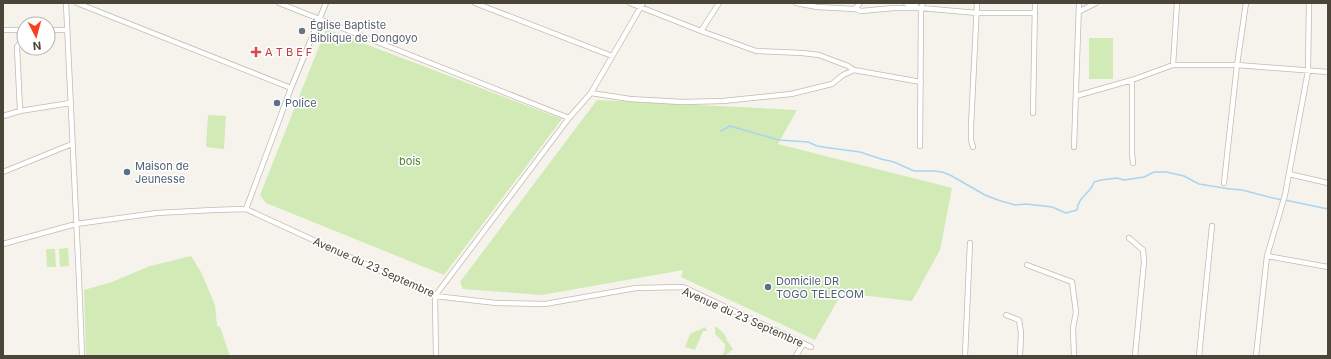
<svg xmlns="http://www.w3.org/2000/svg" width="1331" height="359" viewBox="0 0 1331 359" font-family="Inter,sans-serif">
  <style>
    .green { fill: #d2eab5 }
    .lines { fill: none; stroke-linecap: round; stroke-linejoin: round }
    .stream { stroke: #a9d4f2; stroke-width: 1.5 }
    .street-casing { stroke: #c2bbae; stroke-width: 6 }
    .street { stroke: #fff; stroke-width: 4.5 }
    .worship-dot { fill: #6b7280; stroke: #fff; stroke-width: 1.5 }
    .health-dot { fill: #e0444e; stroke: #fff; stroke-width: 1.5 }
    .service-dot { fill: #5c6f8a; stroke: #fff; stroke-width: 1.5 }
    .labels { text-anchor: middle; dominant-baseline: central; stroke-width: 3; stroke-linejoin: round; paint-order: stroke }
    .worship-label { font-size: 11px; fill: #5b616d; stroke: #fff; text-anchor: start }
    .health-label { font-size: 11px; fill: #be3a42; stroke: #fff; text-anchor: start }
    .service-label { font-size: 11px; fill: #4e5e75; stroke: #fff; text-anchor: start }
    .park-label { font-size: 11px; fill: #4a7f2a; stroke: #fff }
    .street-label { font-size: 11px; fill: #4b4439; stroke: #fff }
  </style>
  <rect width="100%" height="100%" fill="#f6f3ec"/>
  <path class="green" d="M326 29 562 119 444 275 266 203 260 195Z
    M1089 38H1113V79H1089Z
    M597 100 797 110 778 144 952 188 940 250 912 301 842 293 815 340 681 277 683 270 542 295 463 289 460 282Z
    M208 115 226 116 224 149 206 147Z
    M68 248 69 266 60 267 59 249Z
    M46 249H55L56 267H47Z
    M191 256 201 272 215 305 217 326 220 327 230 356H86L84 290 112 282 150 266Z
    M715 326C720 329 723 333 727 338L726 339 733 349 725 356 722 355 725 350V344L715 334Z
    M705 327 707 331H703L695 350 685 347 690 334Z"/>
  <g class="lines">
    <path class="stream" d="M721 131 730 126 779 140 808 142 817 146 830 148 860 152 881 159 894 162 914 171H934L942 172 950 175 985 195 998 200 1015 205 1026 204 1052 207 1066 213 1077 210C1079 195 1089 196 1094 182L1101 180 1117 178 1124 180 1144 177 1154 172H1166L1184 176 1199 184 1230 189 1242 190 1269 197 1282 200
      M1285 200 1328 209"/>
    <g class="street-casing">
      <path id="street" d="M66 3 79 279 82 356
        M77 3 291 88
        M279 3 569 118
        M475 3 612 56
        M630 3 701 31 719 3
        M796 3 817 7 855 9 860 3
        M906 3 916 6
        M855 9 861 11 894 8H921L977 13H1035
        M1080 11 1096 3
        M3 30H24
        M48 30H67
        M701 31 756 51 802 53 819 55 848 66 854 70
        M1173 65 1177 3
        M1132 80V154L1133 163
        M591 93 630 99 682 102 723 101 791 94 832 84 843 75 854 70 921 82
        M1076 96 1132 80 1173 65H1237L1328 72
        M20 111 17 47 24 38
        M1033 113 1035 3
        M3 116 20 111 70 103
        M920 146 921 8 923 3
        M973 147 971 140V126L977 3
        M1074 147 1079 3
        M3 172 72 144
        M1289 174 1328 183
        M1224 183 1237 65 1246 3
        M246 209 291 88 326 3
        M1129 238 1143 250 1144 262 1135 356
        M3 244 76 224 157 213 213 210 246 209 435 296 496 303 545 304 636 288 683 287 811 347
        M1267 256 1328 267
        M1027 265 1072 282 1076 312 1073 328 1074 356
        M1006 315 1019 320 1021 333 1020 356
        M436 356 435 296 569 118 591 93 643 3
        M796 356 803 344
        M965 356 970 243
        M1199 356 1212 226
        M1256 356 1267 256 1285 195 1308 71 1309 3"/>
    </g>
    <use href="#street" class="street"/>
  </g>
  <circle class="worship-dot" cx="302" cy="31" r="4"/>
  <path class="health-dot" d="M254 46h4v4h4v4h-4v4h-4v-4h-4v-4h4z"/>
  <g class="service-dot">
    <circle cx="277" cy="103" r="4"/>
    <circle cx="127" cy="172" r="4"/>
    <circle cx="768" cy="287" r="4"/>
  </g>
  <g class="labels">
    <g class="worship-label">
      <text x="310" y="25">Église Baptiste<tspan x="310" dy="13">Biblique de Dongoyo</tspan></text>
    </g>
    <g class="health-label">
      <text x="265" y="52">A T B E F</text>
    </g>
    <g class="service-label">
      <text x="285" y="103">Police</text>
      <text x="135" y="166">Maison de<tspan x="135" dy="13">Jeunesse</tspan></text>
      <text x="776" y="281">Domicile DR<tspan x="776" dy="13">TOGO TELECOM</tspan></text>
    </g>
    <g class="park-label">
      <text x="410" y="161">bois</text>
    </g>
    <g class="street-label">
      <text transform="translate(374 267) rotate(24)">Avenue du 23 Septembre</text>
      <text transform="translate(743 317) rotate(24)">Avenue du 23 Septembre</text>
    </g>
  </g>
  <rect width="1331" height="359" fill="none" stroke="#4b4439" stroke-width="8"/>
  <g transform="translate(36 36) rotate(174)"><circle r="19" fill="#ffffff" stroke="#b7b4b0"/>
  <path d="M0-3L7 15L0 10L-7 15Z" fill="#fc3f1d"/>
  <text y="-6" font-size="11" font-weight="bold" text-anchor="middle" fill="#4b4439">N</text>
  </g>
</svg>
